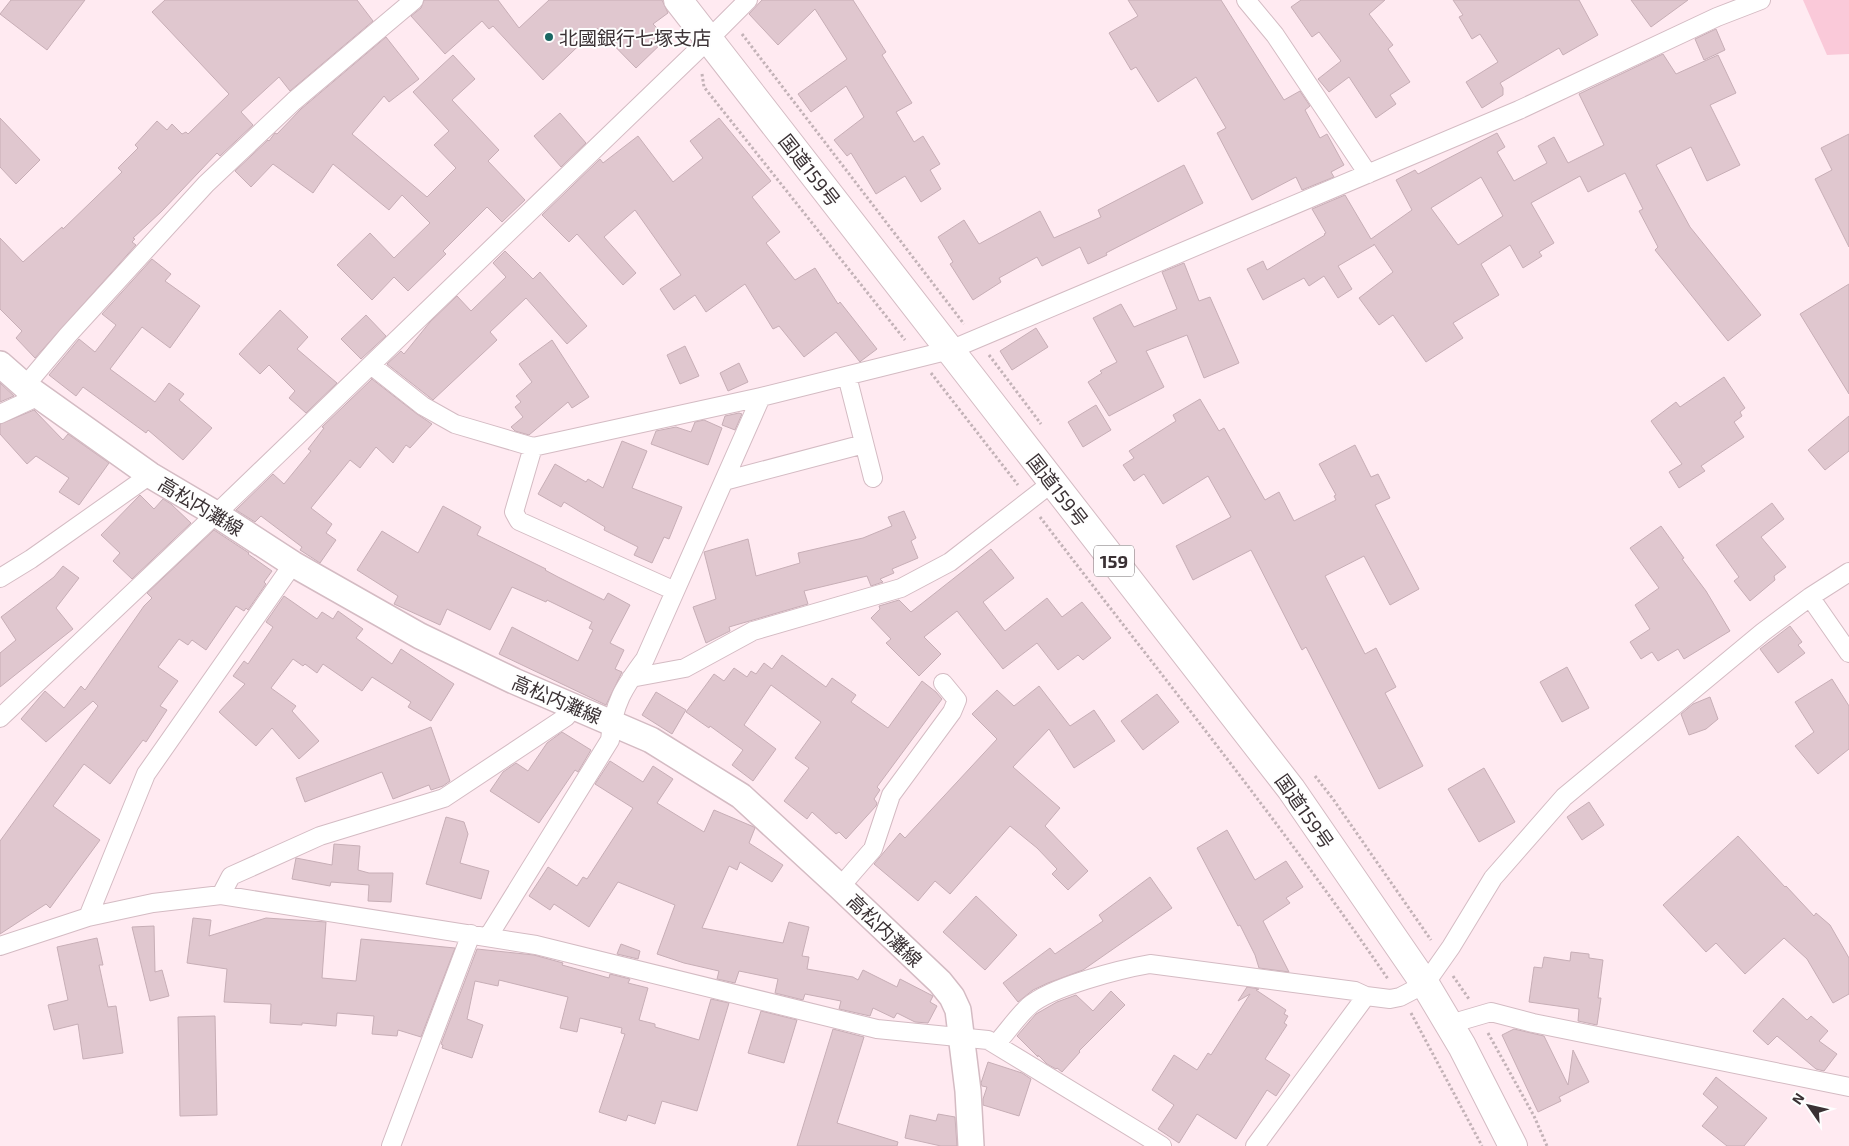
<svg xmlns="http://www.w3.org/2000/svg" width="1849" height="1146" viewBox="0 0 1849 1146" font-family="'Exo 2','Noto Sans JP',sans-serif">
  <style>
    .green { fill: #fac9d9 }
    .building { fill: #e0c7cf; stroke: #c7aeb6; fill-rule: evenodd }
    .lines { fill: none; stroke-linecap: round; stroke-linejoin: round }
    .street-casing { stroke: #d4bbc3; stroke-width: 20 }
    .secondary-casing { stroke: #d4bbc3; stroke-width: 28 }
    .highway-casing { stroke: #d4bbc3; stroke-width: 30 }
    .path { stroke: #c3b2b7; stroke-width: 3; stroke-dasharray: 2.5 2.5; stroke-linecap: butt }
    .street { stroke: #fff; stroke-width: 18 }
    .secondary { stroke: #fff; stroke-width: 25 }
    .highway { stroke: #fff; stroke-width: 28 }
    .poi-dot { fill: #1a6763; stroke: #fefefe; stroke-width: 2 }
    .labels { text-anchor: middle; dominant-baseline: central; stroke-width: 4; stroke-linejoin: round; paint-order: stroke }
    .shield { fill: #fefefe; stroke: #756e71; stroke-width: 1 }
    .shield-label { font-size: 18px; font-weight: bold; fill: #3a3134 }
    .poi-label { font-size: 19px; fill: #3a3134; stroke: #fefefe; text-anchor: start }
    .street-label { font-size: 19px; fill: #3a3134; stroke: #fefefe }
  </style>
  <rect width="100%" height="100%" fill="#ffeaf1"/>
  <path class="green" d="M1803 0H1849V54L1827 55Z"/>
  <path class="building" d="M11 0H85L47 50 0 14Z
    M165 0H357L373 21 290 91 279 77 241 112 253 125 220 156 217 153 162 211 133 238 135 239 132 242 136 245 35 358 16 338 22 331 0 309V238L23 262 62 227 63 229 122 172 118 168 138 148 135 145 157 121 167 130 172 124 182 134 186 132 188 134 229 94 152 12Z
    M424 0H498L519 28 549 0H662L668 13 653 24 667 38 636 68 597 28 543 80 493 26 489 29 482 21 445 54 411 16 421 8Z
    M762 0H853L886 52 882 55 912 103 896 112 914 142 923 136 940 164 930 170 941 189 921 202 905 176 876 194 851 153 847 156 834 140 864 117 846 86 811 112 798 94 847 59 815 9 778 45 749 14Z
    M1128 0H1221L1284 100 1300 91 1310 106 1305 110 1320 138 1327 134 1344 165 1331 172 1334 177 1302 190 1296 177 1252 200 1217 133 1226 128 1196 77 1158 102 1136 67 1131 70 1109 33 1138 16Z
    M1301 0H1385L1369 14 1393 45 1388 49 1410 82 1390 95 1396 104 1376 118 1349 77 1329 92 1318 79 1341 61 1319 32 1312 37 1291 7Z
    M1453 0H1579L1598 35 1563 55 1559 48 1500 83 1503 88V95L1482 108 1466 82 1498 62 1480 34 1472 39 1459 17 1463 15Z
    M1631 0H1688L1651 27Z
    M1716 29 1725 50 1704 60 1695 39Z
    M386 37 419 79 389 102 384 96 352 134 427 197 456 168 434 145 449 131 413 92 453 55 475 79 452 100 499 150 488 161 525 200 502 222 487 207 443 251 446 254 408 291 394 277 372 300 337 265 370 233 394 258 430 223 402 195 389 210 333 164 313 193 273 164 251 187 235 171 268 140 269 141 275 133 277 134 301 109Z
    M1663 54 1676 74 1718 55 1736 93 1710 105 1740 165 1707 181 1691 147 1656 165 1690 227 1761 315 1728 341 1655 250 1658 247 1639 211 1643 209 1625 173 1588 192 1580 176 1531 203 1554 243 1539 252 1542 256 1523 268 1510 245 1481 264 1499 295 1453 323 1463 338 1426 362 1393 315 1379 325 1359 298 1393 272 1374 244V245L1338 266 1352 289 1338 298 1324 276 1309 286 1304 278 1263 300 1247 269 1263 261 1267 270 1325 235 1324 234 1326 233 1312 209 1345 195 1371 239 1412 210 1396 180 1415 170 1418 174 1497 133 1505 147 1497 152 1514 181 1547 163 1538 146 1554 137 1568 163 1604 145 1579 94ZM1481 177 1503 216 1458 245 1431 208Z
    M560 113 586 143 561 167 534 136Z
    M0 118 40 160 16 184 0 167Z
    M719 118 771 181 752 197 780 232 766 243 795 280 815 268 838 304 840 302 877 349 861 361 860 362 836 332 804 357 779 326 773 329 745 284 706 312 695 295 674 310 660 289 681 275 635 210 604 237 636 273 623 285 577 234 569 242 542 215 600 159 603 163 638 136 673 182 703 158 690 141Z
    M1849 134V247L1815 179 1832 170 1821 148Z
    M1184 165 1203 203 1106 253 1107 255 1088 264 1080 247 1042 266 1037 257 999 278 1001 282 973 300 950 264 953 262 938 237 964 220 979 244 1040 211 1054 238 1101 217 1098 210Z
    M505 251 533 279 540 272 587 326 567 344 526 298 490 332 497 340 433 400 387 364 401 351 404 354 430 322 457 296 471 311 506 277 493 263Z
    M152 259 171 274 165 281 200 306 170 348 142 327 110 369 155 402 169 383 184 394 179 400 212 428 183 460 148 430 146 433 83 387 76 396 49 375 79 339 95 352 116 325 102 314Z
    M1184 263 1199 301 1210 297 1239 363 1204 378 1187 335 1146 351 1164 387 1109 416 1088 382 1102 373 1100 371 1117 362 1093 318 1121 304 1134 327 1177 309 1162 272Z
    M1849 284V394L1800 314Z
    M280 310 308 337 297 349 337 383 306 413 289 398 295 391 269 365 260 374 239 354Z
    M366 315 386 336 361 359 341 339Z
    M1036 328 1048 347 1012 370 1000 351Z
    M552 340 589 397 572 408 568 402 529 435 515 431 511 427 523 417 515 407 521 402 516 396 532 382 519 364Z
    M685 346 699 376 680 384 667 355Z
    M739 363 748 382 728 391 720 373Z
    M1724 377 1745 408 1740 412 1742 416 1734 422 1744 437 1701 466 1705 471 1679 488 1669 472 1682 464 1651 421 1676 402 1680 407Z
    M372 379 417 414 432 424 410 448 406 445 393 463 376 447 360 468 350 460 311 508 332 524 326 533 336 540 320 563 300 550 302 547 261 516 255 522 236 510 273 474 284 484 311 451 308 449 324 428 322 427Z
    M0 383 14 396 0 402Z
    M1200 399 1219 431 1224 428 1265 500 1279 492 1294 521 1336 500 1334 496 1336 495 1319 464 1355 445 1371 477 1378 474 1390 498 1375 505 1419 589 1390 605 1364 556 1325 576 1365 654 1376 648 1396 687 1385 693 1423 766 1379 789 1306 647 1302 650 1251 550 1193 580 1176 546 1231 517 1208 476 1163 504 1144 474 1134 481 1123 465 1134 458 1129 451 1176 421 1173 415Z
    M1096 405 1111 430 1083 447 1068 422Z
    M34 410 63 440 68 434 109 463 79 505 59 492 69 478 36 456 27 464 0 434V424Z
    M739 413 742 414 735 430 722 425 725 416Z
    M1849 416V451L1825 470 1808 450Z
    M704 420 722 428 708 465 651 444 656 431 676 427 691 432 695 422Z
    M622 441 647 451 632 488 682 507 669 539 664 537 652 563 634 555 638 547 604 530 605 527 564 502 561 507 538 494 555 464 586 482 588 479 603 488Z
    M140 495 154 509 163 499 171 504 191 523 132 579 113 561 120 553 101 535Z
    M1772 503 1784 519 1761 537 1786 567 1774 576 1775 580 1750 601 1734 581 1739 577 1716 545Z
    M443 506 481 527 477 535 546 569 545 570 558 577 604 600 608 593 630 605 610 643 624 650 615 669 622 672 606 705 499 654 512 627 578 661 593 630 589 628 592 622 547 600 546 602 512 587 490 630 447 609 440 625 394 604 398 596 357 570 382 531 418 553Z
    M904 511 916 538 911 541 918 558 892 569 894 573 880 579 883 582 871 586 867 576 804 591 808 604 729 627 730 631 706 643 693 607 716 599 704 552 748 539 756 576 800 563 798 553 863 538 892 526 888 517Z
    M1661 526 1684 558 1682 559 1706 591 1730 631 1684 659 1678 649 1658 661 1652 652 1641 659 1630 642 1650 629 1635 605 1659 588 1630 548Z
    M214 530 249 553 248 554 272 571 264 582 266 584 248 610 246 608 244 611 236 606 206 650 192 640 188 645 179 639 158 667 178 681 160 706 167 710 146 742 143 740 110 784 84 764 53 806 100 840 50 908 46 904 0 934V841L98 706 93 701 46 742 21 719 45 691 64 708 81 686 85 690 144 606 152 598 147 593Z
    M991 549 1014 578 983 602 1005 631 1047 598 1062 617 1082 602 1111 638 1083 660 1078 655 1058 670 1037 643 1003 669 957 611 924 637 941 654 919 676 886 643 891 639 871 618 880 609 879 606 899 600 911 612Z
    M63 566 79 578 56 608 73 629 0 687V653L16 640 1 617 54 577Z
    M284 596 317 619 322 612 333 619 338 611 363 629 356 638 392 664 401 649 454 684 431 721 408 707 411 702 372 677 362 691 323 664 317 673 305 664 303 666 293 659 271 688 296 706 292 711 319 741 299 759 272 728 256 746 219 712 245 684 233 676 244 661 248 664 273 627 266 622Z
    M1790 626 1802 642 1798 645 1805 653 1778 673 1760 649Z
    M782 655 826 687 832 678 856 695 851 702 888 728 922 681 936 692 942 699 877 787 880 790 874 799 877 803 876 806 846 839 839 832 836 834 812 812 807 819 784 801 809 768 795 758 821 722 771 685 744 725 776 749 753 781 732 765 743 750 710 726 709 728 686 712 714 674 724 681 734 668 747 677 751 671 756 674 764 663 772 669Z
    M1567 667 1589 708 1562 722 1540 682Z
    M1832 679 1849 706V749L1818 774 1795 746 1814 732 1795 702Z
    M1039 686 1070 726 1094 710 1115 741 1074 768 1049 729 1013 767 1060 808 1045 826 1088 871 1068 890 1052 874 1057 869 1037 848 1010 826 950 894 935 881 918 901 874 864 900 833 905 838 997 739 972 714 997 690 1014 706Z
    M656 692 686 710 672 734 642 715Z
    M1157 694 1179 722 1143 750 1121 721Z
    M1710 697 1718 719 1706 729 1689 735 1681 714 1693 704Z
    M431 727 450 781 443 786 431 790 429 785 393 799 382 772 305 802 296 778Z
    M562 732 591 750 578 772 575 770 539 823 490 791 503 772 516 763 528 771 547 743Z
    M610 761 643 782 653 766 673 779 657 803 704 832 714 810 754 827 755 828 749 843 783 865 772 882 740 862 737 870 729 866 702 928 783 943 789 922 809 927 802 956 809 957 807 969 853 977 858 980 863 970 897 987 900 979 933 996 930 1002 937 1006 928 1023 915 1022 897 1013 894 1018 873 1008 870 1016 839 1009 841 1001 805 994 803 1000 775 993 778 979 739 971 735 983 717 979 719 971 684 963 657 954 675 905 618 882 589 927 554 904 550 910 529 896 548 867 577 886 583 877 587 879 633 808 595 784Z
    M1484 768 1515 822 1479 842 1448 789Z
    M1589 802 1604 825 1582 840 1567 817Z
    M446 817 464 822 468 834 460 863 489 871 481 899 426 884Z
    M1227 830 1255 880 1286 861 1303 887 1286 898 1290 903 1263 921 1289 972 1259 968 1255 955 1240 925 1238 926 1197 848Z
    M1738 836 1785 887 1786 886 1814 916 1816 913 1830 925 1849 958V994L1833 1003 1807 959 1784 938 1745 974 1716 943 1706 952 1663 905Z
    M334 844 360 846 358 870 369 873H393L391 902 368 901 369 885 331 882 330 886 292 879 296 858 332 865Z
    M1150 877 1172 908 1083 970 1048 983 1033 990 1018 1002 1003 983 1050 948 1055 954 1103 921 1099 915Z
    M976 896 1017 935 985 970 943 932Z
    M193 918 211 920 209 936 266 918 326 922 322 978 356 981 361 939 455 948 421 1037 398 1030 397 1036 372 1034 374 1016 337 1013 336 1026 302 1023V1025L270 1023 271 1004 224 1002 227 969 187 963Z
    M154 926 155 972 162 970 169 996 150 1001 132 927Z
    M97 938 103 965H99L108 1007 116 1006 123 1053 83 1059 78 1024 54 1030 48 1005 68 1000 57 947Z
    M621 944 640 951 638 959 617 954Z
    M477 949 534 955 563 963 562 965 609 978 610 974 630 979 628 983 648 988 639 1020 655 1024V1027L699 1040 711 999 729 1003 697 1111 662 1101 655 1124 628 1115 626 1121 599 1112 625 1034 621 1033 622 1028 580 1018 577 1032 560 1028 568 997 499 980 498 986 475 981 467 1019 483 1025 472 1058 442 1048 443 1045 441 1044Z
    M1571 952 1589 954V958L1603 960 1598 998H1601L1597 1025 1578 1021 1579 1009 1529 1002 1534 967 1542 968 1544 957 1570 961Z
    M1247 987 1259 989 1256 990 1286 1010 1284 1014 1288 1016 1284 1023 1287 1025 1265 1059 1290 1075 1276 1096 1267 1090 1236 1139 1197 1114 1179 1143 1158 1129 1174 1105 1152 1090 1174 1055 1197 1070 1208 1053 1211 1055 1250 994 1238 1001Z
    M1111 991 1125 1005 1079 1051 1080 1052 1062 1072 1057 1068 1056 1069 1047 1064 1038 1055V1057L1017 1036 1036 1014 1057 1002 1076 995 1093 1011Z
    M1783 998 1807 1020 1811 1016 1828 1031 1819 1041 1837 1054 1824 1071 1816 1069 1777 1036 1768 1045 1753 1031Z
    M761 1011 797 1020 784 1063 748 1053Z
    M215 1016 217 1115 180 1116 178 1017Z
    M833 1029 864 1037 837 1123 898 1142 897 1146H797Z
    M1514 1029 1544 1036 1568 1085 1573 1050 1589 1082 1559 1097 1561 1101 1538 1112 1502 1035Z
    M988 1062 1022 1073 1031 1079 1019 1116 983 1105V1099L987 1087 982 1086 981 1083Z
    M1716 1077 1767 1118 1744 1146H1727L1702 1126 1718 1107 1703 1094Z
    M938 1114 955 1117 957 1146H941L905 1138 910 1115 936 1121Z"/>
  <g class="lines">
    <g class="street-casing">
      <path id="street" d="M1246 0 1275 35 1368 174
        M371 365 423 406 455 424 533 447 761 397
        M847 376 873 478
        M25 386 68 335 206 184 294 101 414 0
        M0 414 39 396
        M533 447 514 512 519 521 675 591
        M724 481 864 444
        M0 578 31 559 150 475
        M1810 597 1849 653
        M631 678 685 668 753 631 901 588 950 562 1053 482
        M0 718 216 514 709 39 748 0
        M840 887 873 849 891 795 952 712 957 700 943 683
        M221 895 231 876 320 836 444 798 566 717 574 707
        M88 917 146 774 293 564
        M488 937 610 740C613 704 624 687 645 659L761 397 950 350 1519 110 1717 17 1761 0
        M0 946 88 917 153 903 221 895 536 945 877 1029 988 1040 1162 1146
        M1450 1024 1491 1012 1533 1023 1849 1087
        M996 1044C1007 1032 1017 1017 1029 1006 1050 987 1121 969 1150 964L1355 991 1366 996 1390 999 1400 997 1425 984 1451 947 1493 878 1564 797 1763 632 1810 597 1849 572
        M391 1146 471 934
        M1255 1146 1366 996"/>
    </g>
    <g class="secondary-casing">
      <path id="secondary" d="M0 364 25 386 150 475 216 514 293 564 420 636 514 681 651 740 741 796 840 887 940 982 952 997 958 1010 968 1091 971 1146"/>
    </g>
    <g class="highway-casing">
      <path id="highway" d="M678 0 1291 789 1425 984 1462 1046 1513 1146"/>
    </g>
    <path class="path" d="M742 34 964 324
      M702 74 704 87 905 340
      M989 355 1041 424
      M931 373 1018 485
      M1040 517C1157 670 1279 820 1388 979
      M1315 776 1333 799 1431 940
      M1453 976 1469 999
      M1411 1013 1482 1146
      M1488 1033 1534 1116 1547 1146"/>
    <use href="#street" class="street"/>
    <use href="#secondary" class="secondary"/>
    <use href="#highway" class="highway"/>
  </g>
  <circle class="poi-dot" cx="549" cy="37" r="5"/>
  <g class="labels">
    <rect class="shield" x="1094" y="545.5" width="40" height="31" rx="4"/>
    <g class="shield-label">
      <text x="1114" y="561">159</text>
    </g>
    <g class="poi-label">
      <text x="559" y="37">北國銀行七塚支店</text>
    </g>
    <g class="street-label">
      <text transform="translate(810 170) rotate(52)">国道159号</text>
      <text transform="translate(1058 490) rotate(52)">国道159号</text>
      <text transform="translate(201 506) rotate(31)">高松内灘線</text>
      <text transform="translate(557 699) rotate(23)">高松内灘線</text>
      <text transform="translate(1305 811) rotate(55)">国道159号</text>
      <text transform="translate(885 930) rotate(44)">高松内灘線</text>
    </g>
  </g>
  <g transform="translate(1809 1106) rotate(304)" stroke="#fefefe" stroke-width="4" paint-order="stroke">
  <path d="M0-4L9 19L0 12L-9 19Z" fill="#3a3134"/>
  <text y="-8" font-size="14" font-weight="bold" text-anchor="middle" fill="#3a3134">N</text>
  </g>
</svg>
